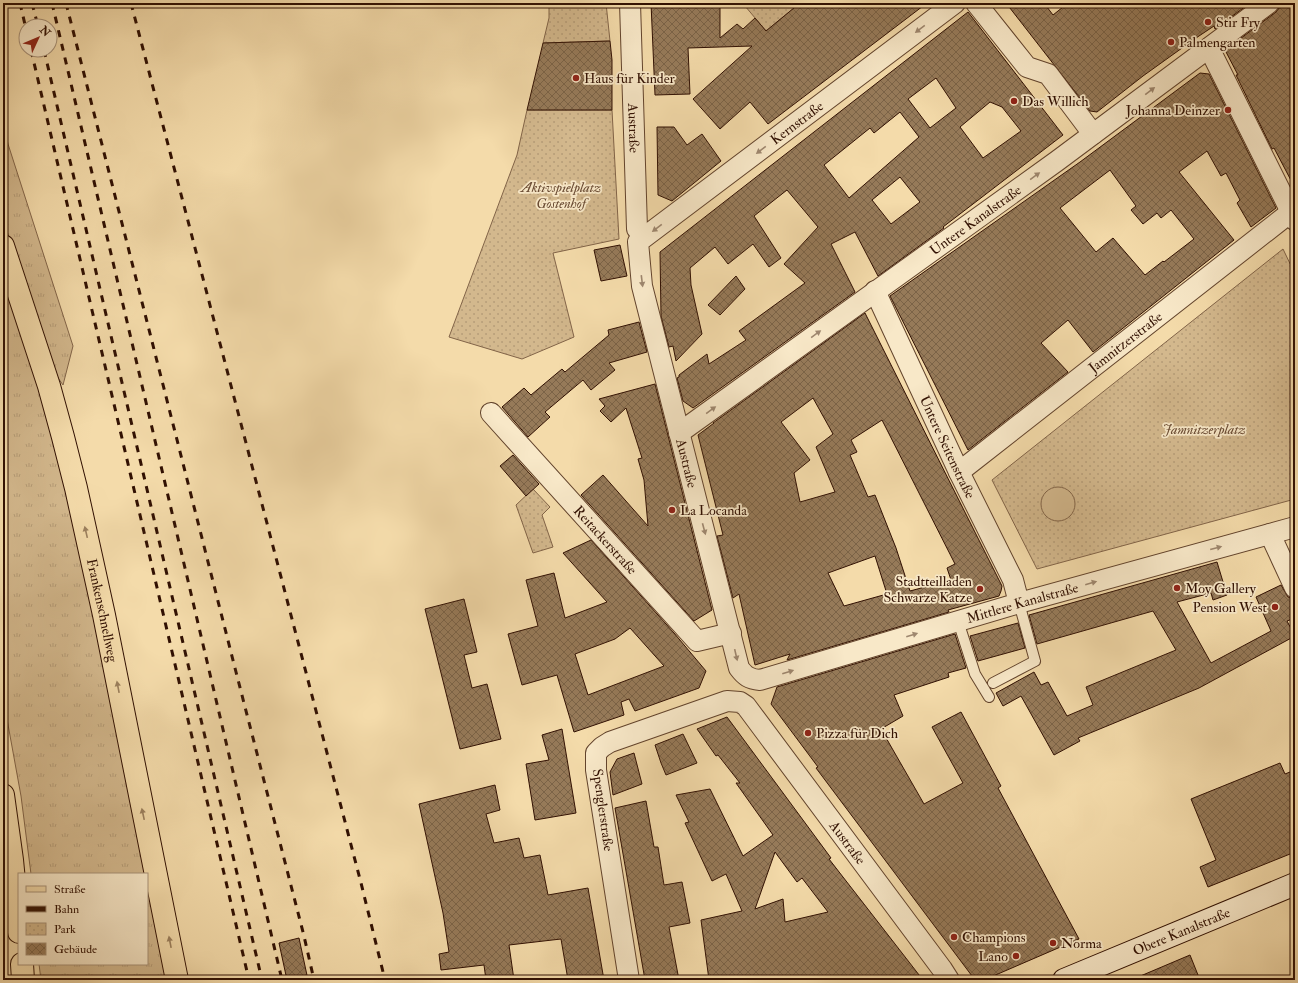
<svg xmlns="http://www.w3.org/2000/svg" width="1298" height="983" viewBox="0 0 1298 983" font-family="'IM FELL Double Pica',serif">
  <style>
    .grass { fill: url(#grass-tufts); stroke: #826448 }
    .park { fill: url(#park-dots); stroke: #826448 }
    .pitch { fill: #d3b88d; stroke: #826448 }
    .building { fill: url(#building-cross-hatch); stroke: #311002; fill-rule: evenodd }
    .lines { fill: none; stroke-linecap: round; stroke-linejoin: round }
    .lane-casing { stroke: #62432c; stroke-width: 12 }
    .street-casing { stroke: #62432c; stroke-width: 22 }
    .secondary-casing { stroke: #311002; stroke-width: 24 }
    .primary-casing { stroke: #311002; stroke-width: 24 }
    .highway-casing { stroke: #311002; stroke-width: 24 }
    .lane { stroke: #f8e8c8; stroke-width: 10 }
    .street { stroke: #f8e8c8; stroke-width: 20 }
    .secondary { stroke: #f8e8c8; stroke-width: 22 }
    .primary { stroke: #f4dbaa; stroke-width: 22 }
    .highway { stroke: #f4dbaa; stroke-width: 22 }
    .rail { stroke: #311002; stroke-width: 3; stroke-dasharray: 7 7; stroke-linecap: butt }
    .oneway { fill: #9e876f }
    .oneway2 { fill: #9c805e }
    .poi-dot { fill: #8f2418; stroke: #f8e8c8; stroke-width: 1.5 }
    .labels { text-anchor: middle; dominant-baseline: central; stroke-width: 3.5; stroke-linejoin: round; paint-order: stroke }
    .poi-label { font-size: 14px; fill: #311002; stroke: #f8e8c8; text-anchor: start }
    .street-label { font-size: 14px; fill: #311002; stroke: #f8e8c8 }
    .park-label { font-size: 14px; font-style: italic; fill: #6a4b33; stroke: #f8e8c8 }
  </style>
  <defs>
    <pattern id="grass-tufts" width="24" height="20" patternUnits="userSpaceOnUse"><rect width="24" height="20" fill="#d3b88d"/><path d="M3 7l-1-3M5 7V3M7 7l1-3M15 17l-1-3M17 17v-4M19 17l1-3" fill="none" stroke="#b69d78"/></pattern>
    <pattern id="park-dots" width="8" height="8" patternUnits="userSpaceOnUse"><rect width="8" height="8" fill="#d3b88d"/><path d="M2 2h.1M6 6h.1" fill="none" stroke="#b69d78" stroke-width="1.8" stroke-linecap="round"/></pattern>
    <pattern id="building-cross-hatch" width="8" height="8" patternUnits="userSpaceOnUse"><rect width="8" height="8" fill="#967a59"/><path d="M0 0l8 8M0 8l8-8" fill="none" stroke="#7b6347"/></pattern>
  </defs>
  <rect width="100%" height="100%" fill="#f4dbaa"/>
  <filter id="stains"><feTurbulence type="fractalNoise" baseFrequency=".005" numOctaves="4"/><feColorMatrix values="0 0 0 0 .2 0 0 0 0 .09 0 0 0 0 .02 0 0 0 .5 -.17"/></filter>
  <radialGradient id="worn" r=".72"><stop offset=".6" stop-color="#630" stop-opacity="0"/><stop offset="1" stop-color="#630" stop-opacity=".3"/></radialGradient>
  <path class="grass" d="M3 120 8 144 73 346 63 385 54 372 3 219Z
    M3 278 33 368 69 499 147 874H31L21 796 3 697Z
    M147 876 168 980H41L39 964H147Z"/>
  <path class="park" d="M549 3H606L610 41 543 43 549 18Z
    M720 3H800L766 31 745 6 720 7Z
    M527 110H612L619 239 553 253 574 337 522 359 449 337 517 155Z
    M1283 249 1295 274V499L1037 569 992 480Z
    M533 489 550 507 542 515 553 547 533 553 516 505Z"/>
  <path class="pitch" d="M1041 504a17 17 0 1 1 34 0a17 17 0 1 1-34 0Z"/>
  <path class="building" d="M651 3H720V38L737 24 743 29 755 18 766 31 800 3H927L768 124 750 102 720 129 693 99 752 46 688 48 690 94 655 95Z
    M1006 3H1044L1053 15 1068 3H1250L1215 29 1214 26 1196 38 1143 76 1097 112 1090 111Z
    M1280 3H1295V188L1274 148 1272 149 1236 75H1238L1225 50 1276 12 1279 8Z
    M968 12 1063 135 943 227 944 228 878 276 855 232 831 244 855 292 693 408 683 401 677 378 679 377V375L707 354 709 364 746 340 739 331 805 283 784 264 818 227 787 190 754 216 781 258 769 267 753 244 728 264 715 247 690 268 691 285 702 334 676 361 673 346 669 347 661 316 660 252ZM936 78 956 108 930 128 908 99ZM990 102 1002 107 1021 131 983 158 960 127ZM900 112 919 137 849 198 824 165 870 128 874 133ZM900 177 920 202 891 224 872 200Z
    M610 41 612 60V110H527L543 43Z
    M1200 73 1209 74 1276 208 1251 227 1237 203 1240 200 1226 173 1221 176 1207 151 1179 172 1234 240 1093 352 1068 320 1041 343 1068 372 968 450 890 296 1080 162ZM1110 170 1136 206 1131 210 1143 224 1157 213 1161 218 1171 210 1194 239 1164 262 1163 261 1145 275 1113 238 1096 252 1060 208Z
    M657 127H674L687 145 702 134 721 161 672 201 658 195Z
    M620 245 627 276 601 281 594 250Z
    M736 276 745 289 720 315 708 305Z
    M865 313 1002 586 1001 591 999 596 948 610 949 612 787 660 790 654 755 665 739 594 733 598 717 536 723 535 698 435 714 423H713ZM813 398 833 434 816 447 835 492 800 502 794 473 810 460 781 422ZM882 420 955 564 947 568 951 580 910 591 896 548 875 495 868 497 850 455 857 452 851 440ZM875 556 887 594 844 606 828 573Z
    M639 322 647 352 609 363 615 370 591 390 583 380 545 412 550 417 528 437 502 407 524 388 531 395 562 369 565 372 609 335 608 330Z
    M655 384 712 610 694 621 581 495 603 475 648 526 644 480 638 459 642 458 626 408 611 422 600 411 605 406 599 399Z
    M513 455 539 484 526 496 500 466Z
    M591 540 674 633 706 671 699 688 635 711 629 699 621 702 624 715 574 732 557 675 522 685 508 634 538 626 526 580 554 573 565 618 607 602 563 553ZM630 628 664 666 588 695 575 654 615 639Z
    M1217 562 1227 595 1213 600 1211 593 1177 602 1211 663 1271 631 1256 597 1281 585 1288 597 1295 599V618L1287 621 1295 636 1199 688 1078 738 1080 741 1054 755 1021 696 1003 706 996 693 1034 672 1041 685 1048 682 1067 716 1093 705 1086 687 1176 650 1153 611 1037 644 1029 615Z
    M464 599 477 652 464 655 472 688 487 684 501 739 460 749 425 609Z
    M1018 623 1025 648 978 661 970 636Z
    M955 634 966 668 948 673 949 677 894 695 903 716 881 729 924 804 963 783 932 727 961 712 1001 786 998 788 1079 939 984 980H975L816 768 818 767 771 704 777 687Z
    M727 717 831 858 829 859 923 980H709L701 920 742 911 726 874 712 881 685 823 689 822 676 795 710 789 743 856 773 835 736 783H740L718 755 716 756 697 729ZM775 852 797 882 802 878 828 912 785 922 783 899 755 909Z
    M562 729 576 813 535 820 526 764 549 760 542 735Z
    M683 734 697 763 666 775 661 763 655 745Z
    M634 753 642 784 613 795 610 772 617 759Z
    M1280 763 1285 774 1295 770V852L1208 887 1200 867 1216 860 1191 799Z
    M495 785 500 810 486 814 494 843 519 838 524 858 540 855 548 895 588 888 604 980H568L561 939 509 945 514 980H486L484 965 441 970 439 954 449 952 443 913 419 804Z
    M646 801 654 847H658L664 885 682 882 690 923 669 927 679 980H645L615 808Z
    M299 938 308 980H287L279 943Z
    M1190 955 1200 980H1131Z"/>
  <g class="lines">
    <g class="lane-casing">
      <path id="lane" d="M958 621 975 674 989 697
        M993 683 1035 661 1019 603"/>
    </g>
    <g class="street-casing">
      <g id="street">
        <path id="s1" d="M630 3 637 229"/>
        <path id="s2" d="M955 3 638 242 642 286 739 668C745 676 749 679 760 680L1019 603 1295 527"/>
        <path d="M976 3 1027 67 1048 74 1093 134"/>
        <path d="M1209 48 1295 220"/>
        <path id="s3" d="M875 291 959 472 1013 580 1019 603"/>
        <path id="s4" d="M491 413 697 641 731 633"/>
        <path id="s5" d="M679 433 1057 161 1269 3"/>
        <path id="s6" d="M959 472 1291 212"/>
        <path d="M1270 534 1295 588"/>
        <path id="s7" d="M629 980 596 770V753L602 747 610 742 727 701 740 702 746 706 942 969 949 980"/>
      </g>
    </g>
    <g class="secondary-casing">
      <g id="secondary">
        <path id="s8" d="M1064 980 1295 884"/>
      </g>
    </g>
    <g class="primary-casing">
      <path id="primary" d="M3 795 12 860 19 932
        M22 964 23 980"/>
    </g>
    <g class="highway-casing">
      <g id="highway">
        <path id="s9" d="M3 246 49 386 63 437 76 488 104 615 177 980"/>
      </g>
    </g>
    <use href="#lane" class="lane"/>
    <use href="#street" class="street"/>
    <use href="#secondary" class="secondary"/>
    <use href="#primary" class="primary"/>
    <use href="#highway" class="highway"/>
    <path class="rail" d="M20 3 26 29
      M32 3 38 26
      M52 3 282 980
      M66 3 236 672 304 936 314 980
      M131 3 361 883 385 980
      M31 50 249 980
      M44 50 262 980"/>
  </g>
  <defs><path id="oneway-solid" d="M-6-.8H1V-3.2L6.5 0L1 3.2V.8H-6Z"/></defs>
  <g class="oneway">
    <use href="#oneway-solid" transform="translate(920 29) rotate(143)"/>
    <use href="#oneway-solid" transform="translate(1150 91) rotate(-37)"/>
    <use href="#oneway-solid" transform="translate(761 150) rotate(143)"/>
    <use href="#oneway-solid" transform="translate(1035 176) rotate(-36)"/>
    <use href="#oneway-solid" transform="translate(657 228) rotate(143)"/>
    <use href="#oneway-solid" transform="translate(642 281) rotate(83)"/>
    <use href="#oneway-solid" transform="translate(816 334) rotate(-36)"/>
    <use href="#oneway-solid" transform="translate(711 410) rotate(-36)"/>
    <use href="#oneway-solid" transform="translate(704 529) rotate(75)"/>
    <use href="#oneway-solid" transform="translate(1216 548) rotate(-15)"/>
    <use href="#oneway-solid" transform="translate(1091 583) rotate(-16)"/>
    <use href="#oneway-solid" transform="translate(912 635) rotate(-17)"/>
    <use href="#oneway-solid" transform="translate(736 655) rotate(77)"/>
    <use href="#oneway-solid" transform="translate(788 672) rotate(-17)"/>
  </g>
  <g class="oneway2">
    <use href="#oneway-solid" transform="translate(86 532) rotate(-103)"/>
    <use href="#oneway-solid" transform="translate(118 687) rotate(-101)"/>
    <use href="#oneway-solid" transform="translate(143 814) rotate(-102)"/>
    <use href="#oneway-solid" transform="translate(170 942) rotate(-101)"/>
  </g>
  <g class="poi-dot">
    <circle cx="1208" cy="22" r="4"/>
    <circle cx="1171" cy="42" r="4"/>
    <circle cx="576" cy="78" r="4"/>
    <circle cx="1014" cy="101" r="4"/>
    <circle cx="1228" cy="110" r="4"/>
    <circle cx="672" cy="510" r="4"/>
    <circle cx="1177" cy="588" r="4"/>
    <circle cx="980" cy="589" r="4"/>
    <circle cx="1275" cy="607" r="4"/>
    <circle cx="808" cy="733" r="4"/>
    <circle cx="954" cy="937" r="4"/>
    <circle cx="1053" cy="943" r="4"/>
    <circle cx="1016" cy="956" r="4"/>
  </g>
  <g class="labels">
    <g class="poi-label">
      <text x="1216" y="22">Stir Fry</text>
      <text x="1179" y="42">Palmengarten</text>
      <text x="584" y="78">Haus für Kinder</text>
      <text x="1022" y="101">Das Willich</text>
      <text x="1220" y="110" text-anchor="end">Johanna Deinzer</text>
      <text x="680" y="510">La Locanda</text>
      <text x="972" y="581" text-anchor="end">Stadtteilladen<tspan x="972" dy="16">Schwarze Katze</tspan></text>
      <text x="1185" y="588">Moy Gallery</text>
      <text x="1267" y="607" text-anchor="end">Pension West</text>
      <text x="816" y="733">Pizza für Dich</text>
      <text x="962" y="937">Champions</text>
      <text x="1061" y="943">Norma</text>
      <text x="1008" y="956" text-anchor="end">Lano</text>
    </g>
    <g class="street-label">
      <text transform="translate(797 123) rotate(-37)">Kernstraße</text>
      <text stroke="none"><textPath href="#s1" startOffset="125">Austraße</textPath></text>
      <text stroke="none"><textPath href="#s5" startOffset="365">Untere Kanalstraße</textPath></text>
      <text stroke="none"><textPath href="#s6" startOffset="211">Jamnitzerstraße</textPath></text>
      <text stroke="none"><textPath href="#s3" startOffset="172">Untere Seitenstraße</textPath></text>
      <text stroke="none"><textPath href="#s2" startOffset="624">Austraße</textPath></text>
      <text stroke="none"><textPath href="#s4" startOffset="171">Reitackerstraße</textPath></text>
      <text stroke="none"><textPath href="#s2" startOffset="1134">Mittlere Kanalstraße</textPath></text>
      <text stroke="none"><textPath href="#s9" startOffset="378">Frankenschnellweg</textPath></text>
      <text transform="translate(603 810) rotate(82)">Spenglerstraße</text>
      <text stroke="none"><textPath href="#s7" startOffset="562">Austraße</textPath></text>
      <text stroke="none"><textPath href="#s8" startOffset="127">Obere Kanalstraße</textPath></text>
    </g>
    <g class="park-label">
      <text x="561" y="187">Aktivspielplatz<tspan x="561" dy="16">Gostenhof</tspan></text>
      <text x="1204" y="429">Jamnitzerplatz</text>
    </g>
  </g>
  <rect width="1298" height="983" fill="none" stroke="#f4dbaa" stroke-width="16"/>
  <rect x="4" y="4" width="1290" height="975" fill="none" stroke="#311002" stroke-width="2"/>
  <rect x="8" y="8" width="1282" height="967" fill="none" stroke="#311002"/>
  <rect x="18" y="873" width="130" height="92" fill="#f8e8c8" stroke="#a89279"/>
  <rect x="26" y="886" width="20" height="6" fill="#f4dbaa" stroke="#a89279"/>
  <text x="54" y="893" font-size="12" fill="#311002">Straße</text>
  <rect x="26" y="906" width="20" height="6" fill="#311002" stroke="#a89279"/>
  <text x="54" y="913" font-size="12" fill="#311002">Bahn</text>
  <rect x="26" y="923" width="20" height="12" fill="url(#park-dots)" stroke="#a89279"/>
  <text x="54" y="933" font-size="12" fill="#311002">Park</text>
  <rect x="26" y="943" width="20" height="12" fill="url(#building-cross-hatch)" stroke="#a89279"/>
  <text x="54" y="953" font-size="12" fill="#311002">Gebäude</text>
  <g transform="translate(38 38) rotate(46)"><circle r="19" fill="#f8e8c8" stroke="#a89279"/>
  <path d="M0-3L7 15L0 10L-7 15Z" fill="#8f2418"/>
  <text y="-6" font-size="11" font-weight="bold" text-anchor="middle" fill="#311002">N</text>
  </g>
  <rect width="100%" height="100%" filter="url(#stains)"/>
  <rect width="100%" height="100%" fill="url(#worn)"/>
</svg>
